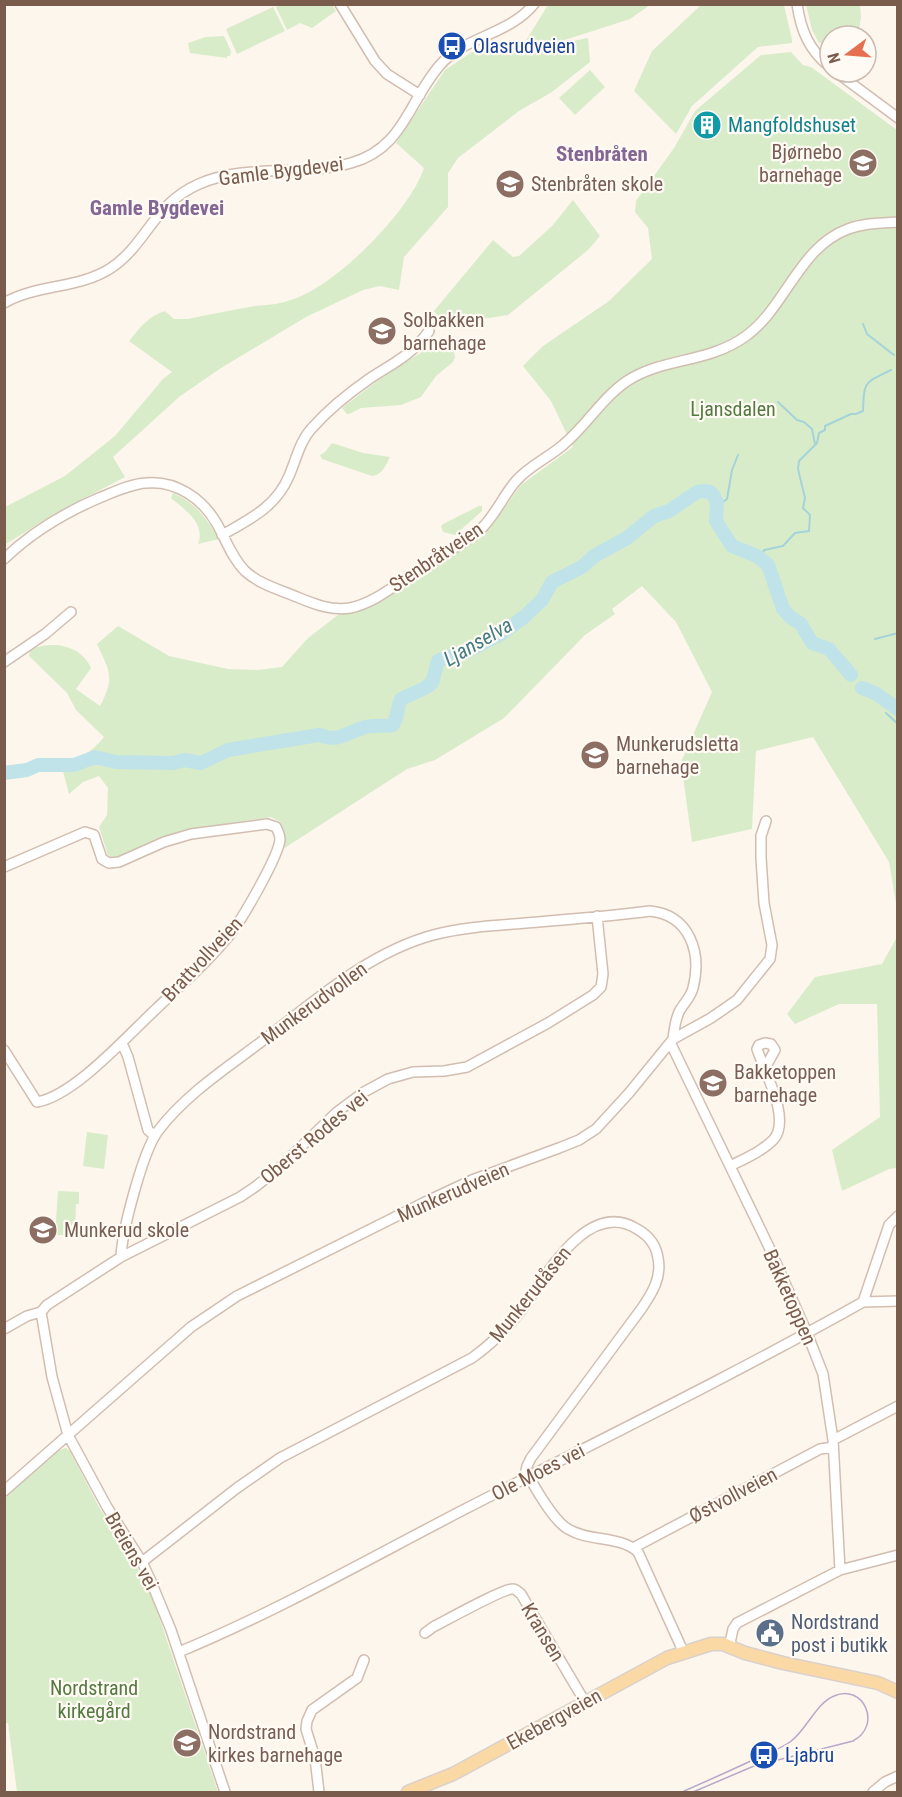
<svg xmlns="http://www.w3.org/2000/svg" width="902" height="1797" viewBox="0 0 902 1797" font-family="'Roboto Condensed',sans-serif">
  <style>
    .green { fill: #d8ecc9 }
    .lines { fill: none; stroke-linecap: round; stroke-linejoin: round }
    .stream { stroke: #a5d3da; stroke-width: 2 }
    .river { stroke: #bfe3e8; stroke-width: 14 }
    .minor-casing { stroke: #d1beb0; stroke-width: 12 }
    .major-casing { stroke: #dad1cd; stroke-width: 15 }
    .minor { stroke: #fff; stroke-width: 9 }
    .major { stroke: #fbd9a5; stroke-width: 12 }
    .tram { stroke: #b9a8c9; stroke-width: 1.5 }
    .labels { text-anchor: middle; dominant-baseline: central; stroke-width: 4.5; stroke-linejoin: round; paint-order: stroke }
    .transit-label { font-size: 20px; fill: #164399; stroke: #fffaf3; text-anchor: start }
    .culture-label { font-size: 20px; fill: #0d838f; stroke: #fffaf3; text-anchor: start }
    .education-label { font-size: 20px; fill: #785e54; stroke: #fffaf3; text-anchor: start }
    .street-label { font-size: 20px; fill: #7a5c4d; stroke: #fffaf3 }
    .park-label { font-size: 20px; fill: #537a41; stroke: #fffaf3 }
    .service-label { font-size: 20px; fill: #4e5e75; stroke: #fffaf3; text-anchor: start }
    .neighbourhood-label { font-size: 21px; font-weight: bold; fill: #846695; stroke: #fffaf3 }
    .water-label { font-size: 21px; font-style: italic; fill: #437c86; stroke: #fffaf3 }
  </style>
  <rect width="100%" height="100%" fill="#fdf6ec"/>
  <path class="green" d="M280 5H332L336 11 312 28 300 23 287 30 276 7Z
    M548 5H650L630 19 543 47 588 38 590 62 552 92 519 111 458 158 448 173V207L404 257 399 290 380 286 363 290 306 317 221 368 179 397 113 457 125 477 56 513 6 544 5 542V507L65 476 115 436 163 379 172 372 129 341C140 328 148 316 165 311L174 319H188C210 314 233 310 255 306 267 305 280 304 291 300 335 287 410 211 424 168L396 143 445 70 472 52 520 50Z
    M701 5H784L792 40V43L758 47 692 106 676 134 634 91 652 51Z
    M806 5H860L861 17 858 36H830V42L819 43 812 30Z
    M273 7 285 31 237 54 226 29Z
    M224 36 231 51 230 56H227V58L190 53 188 43 206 37Z
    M791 52 803 65 811 67 897 130V909L889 862 813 737 756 751 752 829 692 842 681 762 712 692 676 622 642 586 612 609 615 614 585 635 504 718 435 760 407 769 280 851 284 830 279 821 271 817 200 828 126 856 115 859 108 855 99 827 107 815 108 788 99 776 83 782 69 794 60 760C80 760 92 752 104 737L76 710 67 693 29 656 30 650C52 640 81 645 91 668L76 689 100 706C115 677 110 672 97 644L118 626 169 656 228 669 258 670 282 667 308 638 338 615 357 609 410 581 488 530 521 485 573 447 551 401 523 366 543 346 609 301 652 259 648 228 635 212 636 201 674 148 695 111 761 55Z
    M590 70 605 87 575 115 559 98Z
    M573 200 600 236 588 250 508 315 444 325 434 311 493 240 513 257 519 256 552 226Z
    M438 342 446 344 454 352 455 357 453 362 436 376 421 397 401 405 361 408 349 414H347L342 408 381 378Z
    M332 443 363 453 390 457C386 465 382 475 372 476L322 459 320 455 325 452Z
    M173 493C196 503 206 518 219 539L198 544C206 523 185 510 171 498Z
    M479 506H482V511L455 535 443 532 441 526 443 524Z
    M897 937V1168L889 1169 842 1191 832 1150 880 1117 877 1004H839L795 1024 787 1014 815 977 882 964Z
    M87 1132 108 1135 104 1169 83 1166Z
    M58 1191 79 1192V1204H76L75 1235H55Z
    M66 1448 70 1451 99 1507 135 1564 153 1599 218 1792H17L8 1723H4V1496L56 1451Z"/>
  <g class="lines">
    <path class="stream" d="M863 324 867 334 894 355
      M778 402 797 420 804 422 812 429 815 444
      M717 506 727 499 732 470 738 455
      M761 559 764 550 783 546 795 533 809 531 810 515 803 508 805 498 798 469 799 461 817 443 819 433 825 430V426L851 414H856L863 411C864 381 864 383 891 370
      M875 639 898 633
      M886 713 898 724"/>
    <path class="river" d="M862 688 875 693 898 709
      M4 773 27 770 38 765H74L95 757 116 762 173 763 184 760 201 763 228 750 319 735C340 742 344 734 362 728 372 724 383 727 393 725 398 716 397 708 401 699L425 688 432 683 438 661 444 658 466 652 478 646 501 634 524 617 542 600 552 582 582 567 594 556 627 538 654 516 669 511 697 492 704 491 710 492 714 496 717 503 716 521 732 546 757 556 768 565 783 609 790 617 801 624 812 643 829 649 851 675"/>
    <g class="minor-casing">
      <path id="minor" d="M340 4 375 61 387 74 420 95
        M797 4C801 31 809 50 830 67
        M836 72 898 118
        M4 303C37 284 79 289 111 268 147 244 153 204 199 184 246 163 302 177 351 163 404 148 408 102 440 65 465 36 509 35 534 4
        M222 535C250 519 276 507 289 476 296 460 300 440 313 427 329 409 349 393 369 379 393 363 411 356 429 331
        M4 559C32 532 64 513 99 498 114 492 130 484 146 483 176 480 203 499 217 524 226 540 232 558 245 571 259 584 280 590 297 597 314 604 331 611 350 608 375 603 396 584 417 571 438 558 459 546 478 532 495 517 502 497 516 481 529 466 548 458 563 445 586 426 602 398 627 381 664 357 707 364 746 336 786 307 799 247 848 229 864 223 881 223 898 222
        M4 662 45 634 71 612
        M4 867 85 832 94 835 102 859 109 863 119 862 164 842 191 834 267 824 276 827C278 831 280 835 280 839 279 856 243 917 232 932 209 961 181 985 155 1010 127 1036 74 1096 37 1102L4 1050
        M122 1043 128 1057 148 1130 155 1136
        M671 1044 769 1247 807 1333 823 1374 833 1440 840 1570
        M730 1166C744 1159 763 1151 774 1139 791 1118 764 1071 757 1049L759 1045 765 1043 771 1044 775 1050 765 1068
        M121 1257C122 1231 143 1151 158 1131 185 1095 225 1069 261 1042 314 1002 367 953 433 935 459 928 487 926 514 924 559 920 605 917 650 911 690 915 702 953 693 988 691 997 683 1004 679 1012 675 1021 674 1030 673 1039
        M863 1302 889 1225 898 1216
        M41 1312 52 1377 68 1435 107 1507 142 1562 150 1579 171 1630 225 1792
        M4 1329 27 1316 41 1312 47 1305 121 1257 240 1197 255 1187 279 1168 337 1112 364 1092 388 1079 413 1072 444 1071 467 1067 548 1023 593 995 601 987 603 974 597 916
        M833 1440 898 1406
        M529 1477C537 1491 554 1521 568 1529 589 1542 619 1535 638 1552L683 1651
        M4 1491 191 1327 237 1296 423 1203 472 1180 559 1148 579 1140 596 1129 629 1093 673 1039 711 1018 737 1000 770 959 772 945 764 903 761 858V836L766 821
        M633 1548 820 1449 833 1447
        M142 1562 237 1488 280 1458 472 1358C490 1345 505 1331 519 1313 543 1282 586 1197 637 1229 648 1235 656 1245 658 1258 662 1278 652 1293 642 1308L531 1458 527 1466 524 1480
        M425 1633 433 1627C445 1621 504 1588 513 1589 516 1589 518 1592 521 1594L585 1702
        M729 1648 733 1629 737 1623 840 1570 898 1555
        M179 1652C278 1611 372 1557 467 1508 600 1440 733 1375 863 1302L898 1301
        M319 1792 315 1758 306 1729 307 1721 312 1710 357 1678 364 1660
        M873 1792 885 1782 898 1776"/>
    </g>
    <g class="major-casing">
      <path id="major" d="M408 1792 453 1774 667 1658 711 1644H723L745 1653 783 1663 878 1683 898 1692"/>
    </g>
    <use href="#minor" class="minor"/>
    <use href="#major" class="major"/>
    <path class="tram" d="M682 1792C707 1781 732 1770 757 1758 768 1753 780 1749 790 1742 806 1731 816 1703 834 1696 863 1683 883 1725 853 1741L754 1766 693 1792"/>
  </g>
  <defs>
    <g id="bus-disc" transform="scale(1.5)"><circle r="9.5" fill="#1a4fb4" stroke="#fffaf3"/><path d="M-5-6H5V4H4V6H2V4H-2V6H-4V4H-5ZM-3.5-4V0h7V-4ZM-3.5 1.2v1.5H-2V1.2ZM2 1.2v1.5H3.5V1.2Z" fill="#fff"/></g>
    <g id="building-disc" transform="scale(1.5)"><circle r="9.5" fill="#0f9aa8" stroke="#fffaf3"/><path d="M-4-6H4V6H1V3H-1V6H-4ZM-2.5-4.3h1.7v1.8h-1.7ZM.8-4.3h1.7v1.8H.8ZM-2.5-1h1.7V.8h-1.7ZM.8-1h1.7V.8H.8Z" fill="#fff"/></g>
    <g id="school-disc" transform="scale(1.5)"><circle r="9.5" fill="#8d6e63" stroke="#fffaf3"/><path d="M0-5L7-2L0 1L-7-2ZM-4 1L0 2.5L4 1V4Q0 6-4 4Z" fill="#fff"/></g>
    <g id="civic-disc" transform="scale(1.5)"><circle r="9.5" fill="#5c6f8a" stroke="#fffaf3"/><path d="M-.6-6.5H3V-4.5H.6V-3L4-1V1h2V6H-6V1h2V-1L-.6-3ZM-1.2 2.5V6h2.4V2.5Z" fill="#fff"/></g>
  </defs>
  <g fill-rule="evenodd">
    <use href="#bus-disc" x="452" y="46"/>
    <use href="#building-disc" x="707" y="125"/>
    <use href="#school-disc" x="863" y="163"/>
    <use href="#school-disc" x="510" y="184"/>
    <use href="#school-disc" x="382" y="331"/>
    <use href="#school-disc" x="595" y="755"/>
    <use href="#school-disc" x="713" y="1083"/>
    <use href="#school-disc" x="43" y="1230"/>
    <use href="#civic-disc" x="770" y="1633"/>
    <use href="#school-disc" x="187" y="1743"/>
    <use href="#bus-disc" x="764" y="1755"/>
  </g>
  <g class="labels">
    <g class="transit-label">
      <text x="473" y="46">Olasrudveien</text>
      <text x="785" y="1755">Ljabru</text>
    </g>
    <g class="culture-label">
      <text x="728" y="125">Mangfoldshuset</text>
    </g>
    <g class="education-label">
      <text x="842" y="152" text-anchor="end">Bjørnebo<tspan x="842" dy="23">barnehage</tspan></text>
      <text x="531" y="184">Stenbråten skole</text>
      <text x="403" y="320">Solbakken<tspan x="403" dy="23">barnehage</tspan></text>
      <text x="616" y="744">Munkerudsletta<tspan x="616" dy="23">barnehage</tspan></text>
      <text x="734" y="1072">Bakketoppen<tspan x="734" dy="23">barnehage</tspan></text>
      <text x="64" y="1230">Munkerud skole</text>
      <text x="208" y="1732">Nordstrand<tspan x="208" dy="23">kirkes barnehage</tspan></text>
    </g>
    <g class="street-label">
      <text transform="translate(281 171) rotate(-7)">Gamle Bygdevei</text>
      <text transform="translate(436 557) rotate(-34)">Stenbråtveien</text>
      <text transform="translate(202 959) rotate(-47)">Brattvollveien</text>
      <text transform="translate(314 1003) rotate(-36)">Munkerudvollen</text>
      <text transform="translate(314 1137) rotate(-40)">Oberst Rodes vei</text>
      <text transform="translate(453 1192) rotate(-24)">Munkerudveien</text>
      <text transform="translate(530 1294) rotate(-51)">Munkerudåsen</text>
      <text transform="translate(790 1297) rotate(66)">Bakketoppen</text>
      <text transform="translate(538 1472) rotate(-27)">Ole Moes vei</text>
      <text transform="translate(733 1495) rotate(-28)">Østvollveien</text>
      <text transform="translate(132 1551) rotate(60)">Breiens vei</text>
      <text transform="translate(543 1632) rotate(59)">Kransen</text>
      <text transform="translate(554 1719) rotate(-29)">Ekebergveien</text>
    </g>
    <g class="park-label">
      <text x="733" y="409">Ljansdalen</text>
      <text x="94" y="1688">Nordstrand<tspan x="94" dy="23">kirkegård</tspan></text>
    </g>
    <g class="service-label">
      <text x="791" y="1622">Nordstrand<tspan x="791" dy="23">post i butikk</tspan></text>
    </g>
    <g class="neighbourhood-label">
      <text x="602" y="154">Stenbråten</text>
      <text x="157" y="208">Gamle Bygdevei</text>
    </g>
    <g class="water-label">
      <text transform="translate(478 642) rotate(-30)">Ljanselva</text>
    </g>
  </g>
  <rect width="902" height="1797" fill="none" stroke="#7a5c4d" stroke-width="12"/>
  <g transform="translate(848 54) rotate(254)"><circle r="28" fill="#fffaf3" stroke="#cabbb1" stroke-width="1.5"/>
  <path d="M0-4.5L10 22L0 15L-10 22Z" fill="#e76f51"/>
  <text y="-9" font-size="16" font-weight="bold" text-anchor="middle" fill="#7a5c4d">N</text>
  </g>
</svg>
